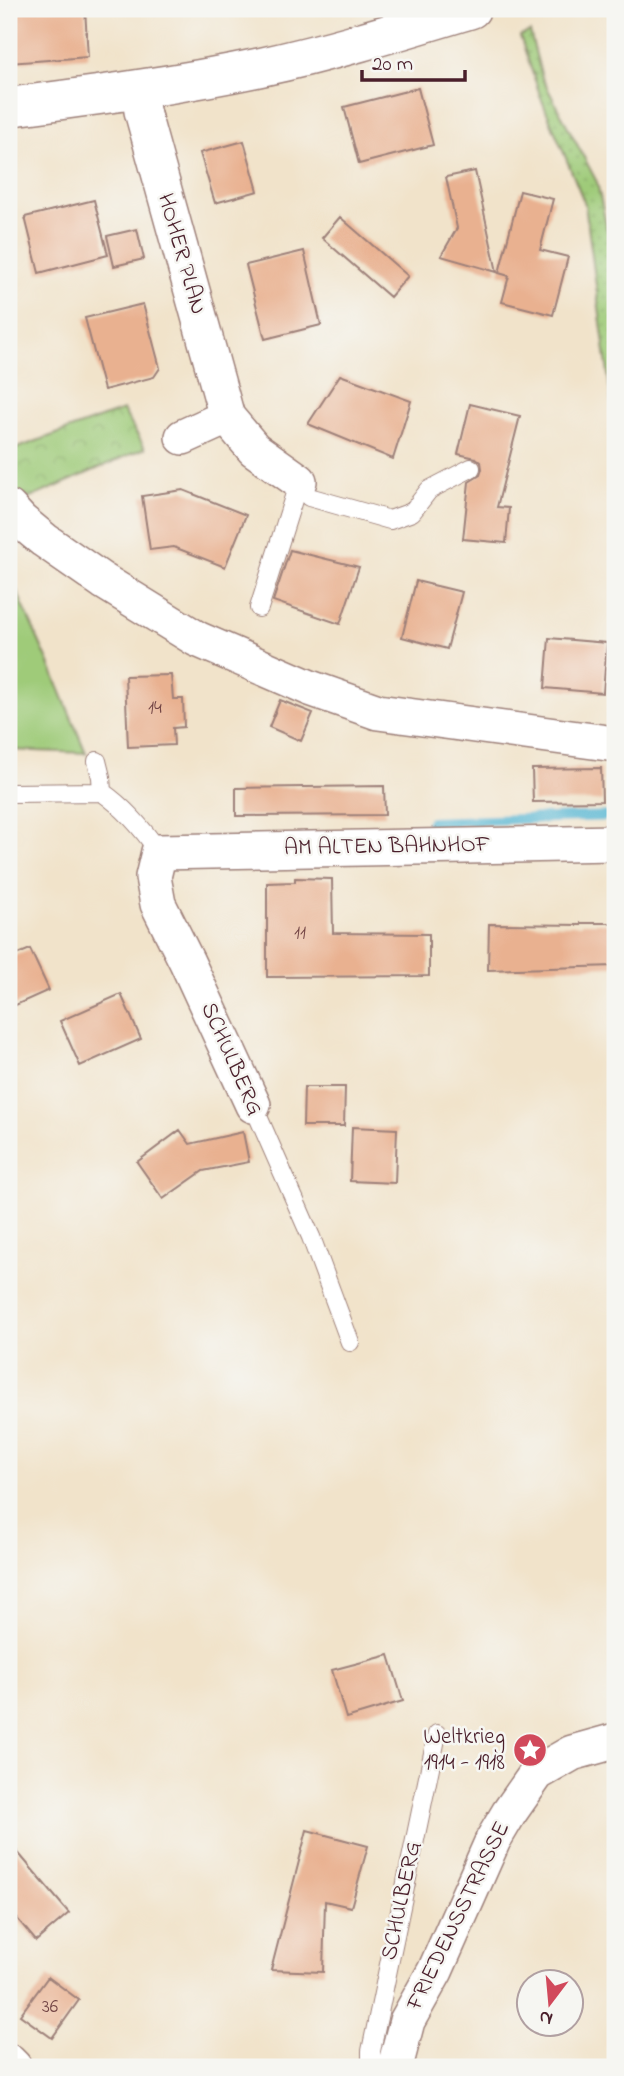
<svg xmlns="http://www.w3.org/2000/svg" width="624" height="2076" viewBox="0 0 624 2076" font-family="'Indie Flower',sans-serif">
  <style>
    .grass { fill: url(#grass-dots); stroke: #747552; stroke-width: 2 }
    .park { fill: url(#park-crowns); stroke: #747552; stroke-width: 2 }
    .garden { fill: #9fcb79; stroke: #747552; stroke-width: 2 }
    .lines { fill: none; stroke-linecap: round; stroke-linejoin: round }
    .stream { stroke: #54b5d2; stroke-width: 10 }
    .building { fill: #e9b190 }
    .service-casing { stroke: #9e817a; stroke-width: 20 }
    .minor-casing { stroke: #9e817a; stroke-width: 38 }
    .tertiary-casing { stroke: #9e817a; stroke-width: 41 }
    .service { stroke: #fff; stroke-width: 18 }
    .minor { stroke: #fff; stroke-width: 35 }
    .tertiary { stroke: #fff; stroke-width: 38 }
    .labels { text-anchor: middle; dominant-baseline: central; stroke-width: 5; stroke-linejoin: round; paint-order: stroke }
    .number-label { font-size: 19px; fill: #724444 }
    .street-label { font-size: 23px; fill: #4a1f2b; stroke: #f6f6f2 }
    .poi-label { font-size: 23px; fill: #4a1f2b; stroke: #f6f6f2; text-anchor: end }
  </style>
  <defs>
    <pattern id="grass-dots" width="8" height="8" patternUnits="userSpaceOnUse" patternTransform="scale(1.75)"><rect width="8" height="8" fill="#9fcb79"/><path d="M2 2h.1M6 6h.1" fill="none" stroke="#8aae69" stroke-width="1.8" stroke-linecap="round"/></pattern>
    <pattern id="park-crowns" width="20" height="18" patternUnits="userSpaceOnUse" patternTransform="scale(1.75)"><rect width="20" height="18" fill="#9fcb79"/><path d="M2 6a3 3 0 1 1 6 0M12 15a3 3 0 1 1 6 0" fill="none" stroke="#8aae69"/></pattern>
  </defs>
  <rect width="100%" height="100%" fill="#f6f6f2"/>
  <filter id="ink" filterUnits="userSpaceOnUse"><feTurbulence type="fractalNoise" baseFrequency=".0143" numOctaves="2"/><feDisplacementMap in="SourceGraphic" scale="14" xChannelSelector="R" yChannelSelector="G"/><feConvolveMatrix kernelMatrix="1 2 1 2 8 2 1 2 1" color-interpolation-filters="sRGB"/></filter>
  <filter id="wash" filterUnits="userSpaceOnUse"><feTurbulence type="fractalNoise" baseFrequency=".00686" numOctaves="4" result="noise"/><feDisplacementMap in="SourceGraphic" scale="28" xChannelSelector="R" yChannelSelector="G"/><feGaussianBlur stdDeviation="1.57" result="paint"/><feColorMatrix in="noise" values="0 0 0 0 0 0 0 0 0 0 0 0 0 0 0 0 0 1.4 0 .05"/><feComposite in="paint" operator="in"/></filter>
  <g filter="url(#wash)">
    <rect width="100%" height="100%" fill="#f1e3ca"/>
    <path class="grass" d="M530 32 542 78 597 182 615 267V426L585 204 541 98 520 36Z"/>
    <path class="park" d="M123 410 145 448 21 502 9 488V451Z"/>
    <path class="garden" d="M9 574 48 661 86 753 9 750Z"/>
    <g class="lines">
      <path class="stream" d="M431 822 615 816"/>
    </g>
    <g id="blocks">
      <path class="building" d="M9 9H85L88 57 9 63Z
        M418 88 433 145 359 164 344 107Z
        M244 141 258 191 215 203 200 153Z
        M475 171 497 272 441 256 457 228 446 177Z
        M520 191 553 199 540 250 568 257 553 315 502 302 509 276 499 273Z
        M94 200 108 255 39 273 25 217Z
        M340 217 408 276 390 297 322 238Z
        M137 229 144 259 114 266 107 236Z
        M304 251 321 325 265 339 246 265Z
        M143 304 160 368 154 377 104 390 85 318Z
        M340 375 411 401 393 459 308 424Z
        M470 404 520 416 497 507 509 508 506 543 463 539 469 482 480 475 482 469 481 462 476 458 458 454Z
        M183 490 246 515 225 567 174 547 150 550 142 496Z
        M290 550 359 567 340 624 273 601Z
        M416 581 462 592 447 649 402 637Z
        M549 638 607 643 603 693 545 688Z
        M171 675 173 699H183L184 727 173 728 174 745 128 747 125 676Z
        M280 700 313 713 301 741 269 727Z
        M601 768 602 801 533 802 532 769Z
        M384 786 385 815 236 816V788Z
        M295 878 332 879 333 933 429 934V976L267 977V883L295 882Z
        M581 923H615V966L488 970 489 924 581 925Z
        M30 949 49 990 9 1008V958Z
        M121 994 141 1039 80 1066 60 1021Z
        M304 1087H345L344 1126H303Z
        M352 1127 397 1129 395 1183 350 1181Z
        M180 1130 190 1144 243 1132 249 1162 203 1171 163 1199 137 1162Z
        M389 1655 403 1701 346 1718 332 1670Z
        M307 1830 368 1846 351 1907 325 1901 323 1972 271 1970Z
        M9 1842 69 1913 36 1941 9 1909Z
        M48 1977 79 2000 52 2038 20 2015Z"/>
    </g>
  </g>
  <g filter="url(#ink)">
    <use href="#blocks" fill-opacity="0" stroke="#9e817a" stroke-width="2"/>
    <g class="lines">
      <g class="service-casing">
        <path id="service" d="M259 608 299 481 309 497 390 520 412 512 429 490 471 468
          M97 761 101 777 102 792
          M102 792C125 808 143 829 159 852
          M9 793 102 792
          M253 1105 311 1237 350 1342
          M371 2067V2051L437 1734"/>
      </g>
      <g class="minor-casing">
        <path id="minor" d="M139 90 142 111 227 417 254 449 299 481
          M183 437 227 417
          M9 508 21 521 44 540 103 581 197 639 310 688 378 712 615 744
          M253 1105 187 962 158 904 153 877 159 852 615 843
          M9 2062 14 2067
          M395 2067 407 2021 435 1971 493 1840 509 1813 537 1773 572 1753 615 1741"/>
      </g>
      <g class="tertiary-casing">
        <path id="tertiary" d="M9 107C93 96 177 85 261 67 331 52 402 30 471 9"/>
      </g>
      <use href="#service" class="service"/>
      <use href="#minor" class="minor"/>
      <use href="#tertiary" class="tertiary"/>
    </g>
  </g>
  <defs>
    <g id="sight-disc" transform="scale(1.75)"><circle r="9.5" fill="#d1495b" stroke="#f6f6f2"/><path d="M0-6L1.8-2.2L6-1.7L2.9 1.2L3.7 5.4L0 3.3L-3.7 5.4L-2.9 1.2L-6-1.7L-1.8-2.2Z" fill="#fff"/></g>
  </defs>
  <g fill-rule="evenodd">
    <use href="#sight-disc" x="530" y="1750"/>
  </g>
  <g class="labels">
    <g class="number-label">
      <text x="155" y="708">14</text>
      <text x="300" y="933">11</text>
      <text x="50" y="2007">36</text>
    </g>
    <g class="street-label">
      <text transform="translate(181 254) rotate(74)">HOHER PLAN</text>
      <text transform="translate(387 847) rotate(-1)">AM ALTEN BAHNHOF</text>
      <text transform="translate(231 1059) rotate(66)">SCHULBERG</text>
      <text transform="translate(402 1901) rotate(-78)">SCHULBERG</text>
      <text transform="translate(459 1916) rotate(-64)">FRIEDENSSTRASSE</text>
    </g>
    <g class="poi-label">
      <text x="505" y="1737">Weltkrieg<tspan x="505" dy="26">1914 - 1918</tspan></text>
    </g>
  </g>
  <rect width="624" height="2076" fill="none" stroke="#f6f6f2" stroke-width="35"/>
  <g transform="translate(550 2003) rotate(196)"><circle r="33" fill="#f6f6f2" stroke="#b1a0a2" stroke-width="2"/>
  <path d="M0-5L12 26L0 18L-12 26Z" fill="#d1495b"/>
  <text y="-10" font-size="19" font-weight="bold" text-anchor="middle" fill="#4a1f2b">N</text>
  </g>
  <path d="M362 70v10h103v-10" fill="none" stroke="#4a1f2b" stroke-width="3.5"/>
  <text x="372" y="70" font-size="21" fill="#4a1f2b" stroke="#f6f6f2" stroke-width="5" paint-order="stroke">20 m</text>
</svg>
